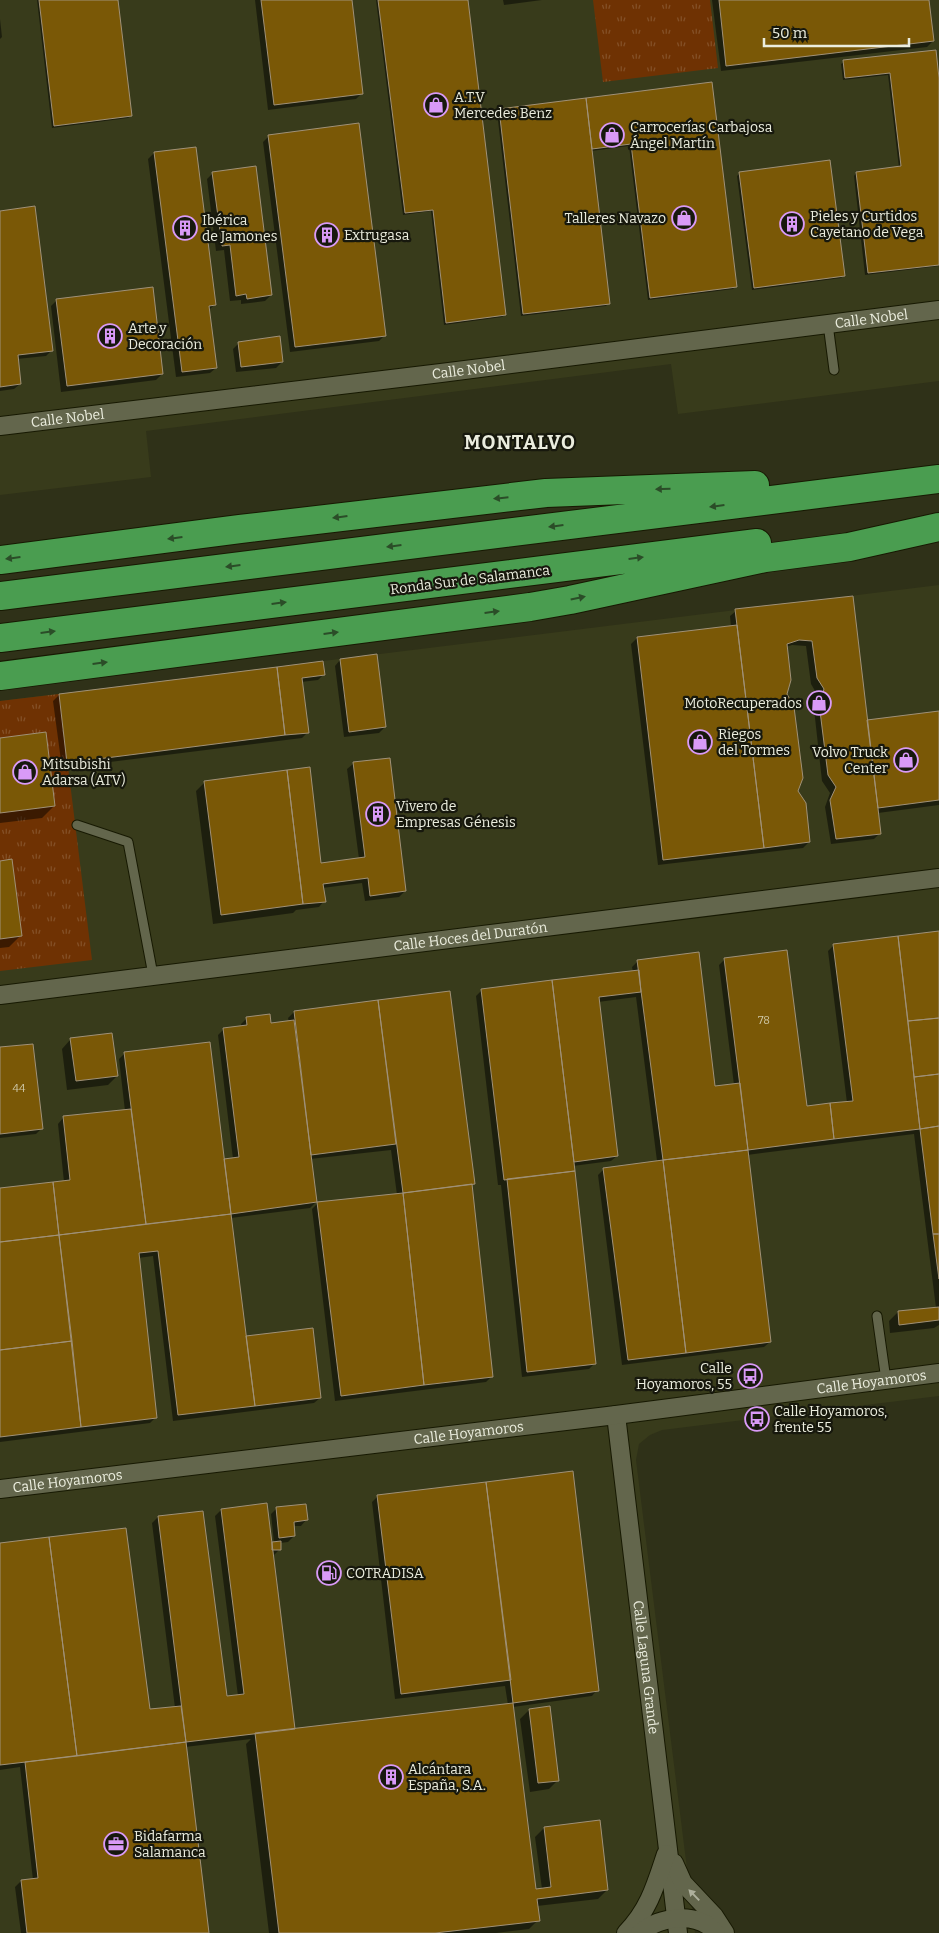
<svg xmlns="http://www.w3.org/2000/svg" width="939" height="1933" viewBox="0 0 939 1933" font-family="Bitter,serif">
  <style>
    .built { fill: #383b1b }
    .grass { fill: url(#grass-tufts) }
    .shadow { fill: #0007 }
    .building { fill: #7a5806; stroke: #a09178 }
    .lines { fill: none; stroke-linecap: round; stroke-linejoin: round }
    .lane-casing { stroke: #171902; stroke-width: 11 }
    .street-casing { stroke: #171902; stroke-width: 20 }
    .highway-casing { stroke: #171902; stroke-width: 30 }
    .lane { stroke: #63664c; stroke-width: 9 }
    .street { stroke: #63664c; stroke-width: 18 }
    .highway { stroke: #4a9d50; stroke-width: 28 }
    .oneway { fill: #2b4d28 }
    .oneway2 { fill: #aeb09c }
    .labels { text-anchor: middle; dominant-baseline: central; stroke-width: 4.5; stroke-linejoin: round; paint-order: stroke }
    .number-label { font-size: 11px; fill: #cfc8a8 }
    .poi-label { font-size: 14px; fill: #ebedde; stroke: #17180d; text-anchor: start }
    .street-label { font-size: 14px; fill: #ebedde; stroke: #17180d }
    .district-label { font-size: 19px; font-weight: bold; letter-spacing: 1px; fill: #ebedde; stroke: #17180d }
  </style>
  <defs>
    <pattern id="grass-tufts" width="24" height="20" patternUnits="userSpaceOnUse" patternTransform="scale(1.25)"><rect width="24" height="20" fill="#6f3203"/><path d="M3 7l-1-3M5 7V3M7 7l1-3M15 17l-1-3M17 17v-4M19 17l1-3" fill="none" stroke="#845027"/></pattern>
  </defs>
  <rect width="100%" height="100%" fill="#2f3118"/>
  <path class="built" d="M0 0H939V381L678 414 671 364 146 431 151 477 0 495Z
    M939 585V1396L662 1430 650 1435 639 1444 636 1460 695 1933H0V701Z"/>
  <path class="grass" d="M593 0H710L718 68 603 82Z
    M59 694 92 960 0 971V701Z"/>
  <path class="shadow" d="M37 0H117L131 116 128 118 52 128Z
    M255 0H351L362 93 356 99 268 110Z
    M376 0H466L505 315 502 317 444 325 431 211 403 215Z
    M503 0H542L504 5Z
    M712 0H928L933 41 927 47 721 71Z
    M0 19 2 37 0 39Z
    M935 51 939 89V266L865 275 854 176 856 173 899 168 888 75 843 80 841 64 844 62Z
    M711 84 736 286 733 289 648 300 629 146 591 151 609 303 606 306 521 316 497 112 499 110Z
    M269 136 385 335 379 341 290 352 263 142Z
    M195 148 215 304 208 311 216 368 210 373 176 377 148 159 154 153Z
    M213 173 271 295 265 301 241 304V300L230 301 224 250 216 251 207 179Z
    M740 173 844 275 841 278 752 290 737 176Z
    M0 212 52 350 46 356 17 359 20 384 14 389 0 391Z
    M57 300 162 374 156 380 61 392 51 306Z
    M239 343 282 362 276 368 236 372 233 349Z
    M852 597 866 722 939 712V805L878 813 880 833 874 839 831 844 825 807 830 793 822 781 814 709 818 696 811 684 806 646 792 645 786 647V694L797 791 809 842 803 848 658 865 631 644 637 638 731 627 730 616 736 611Z
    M340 660 385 727 379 733 344 737 335 666Z
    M324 674 318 680 301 682 308 732 302 738 62 768 53 701 59 695Z
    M0 739 54 806 42 818 0 823Z
    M389 759 405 891 399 897 365 901 362 883 322 888 324 901 319 907 296 910 293 913 213 924 196 791 205 782 320 864 359 859 347 769 353 764Z
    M0 862 21 935 9 947 0 948Z
    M939 932V1325L934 1328 890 1333 889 1321 898 1312 936 1308 914 1134 747 1155 770 1342 764 1347 622 1365 598 1175 604 1169 657 1161 636 997 598 1002 617 1156 611 1161 573 1166 595 1363 589 1369 522 1377 501 1185H498L476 996 482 990 633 972 632 967 638 961 714 1087 734 1085 719 965 725 959 806 1107 847 1103 828 951 834 945Z
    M449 993 473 1183 470 1186 492 1376 486 1382 335 1401 312 1209 318 1203 397 1195 391 1150 310 1159 316 1202 310 1208 231 1218 245 1338 320 1398 314 1403 173 1421 153 1256 138 1258 156 1417 150 1423 0 1442V1189L64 1182 58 1124 63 1118 125 1111 119 1059 125 1053 223 1161 233 1159 218 1035 224 1029 241 1027V1024L247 1018 270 1024 289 1022 288 1018 294 1012Z
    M70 1040 117 1076 108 1085 67 1090 62 1049Z
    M0 1049 42 1128 36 1134 0 1138Z
    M378 1496 597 1690 592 1696 513 1707 535 1890 542 1889 535 1837 544 1828 607 1890 598 1899 537 1906 538 1920 529 1929 496 1933H269L246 1744 251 1739 185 1747 208 1933H21L15 1887 21 1881 33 1880 20 1767 0 1770V1544L125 1530 149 1710 175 1708 152 1523 158 1517 226 1698 238 1696 215 1516 221 1510 271 1545 274 1543 271 1514 277 1508 306 1520 301 1526H293L294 1536 288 1542 280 1543V1549L272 1557 294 1730 508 1705 505 1686 395 1699 372 1502Z
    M529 1710 558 1780 549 1789 530 1792 520 1719Z"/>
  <path class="building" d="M39 0H118L132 116 54 126Z
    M261 0H352L363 94 274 105Z
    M378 0H468L506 315 446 323 433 210 405 213Z
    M719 0H929L934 41 726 66Z
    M936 50 939 78V265L868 273 856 172 901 166 890 73 845 78 843 60Z
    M712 82 737 287 650 298 631 144 592 149 586 98Z
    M586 98 610 304 523 314 499 109Z
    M359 123 386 336 295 347 268 135Z
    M196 147 216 305 209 306 217 368 182 372 154 152Z
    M830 160 845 276 754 288 739 172Z
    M256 166 272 295 247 299 246 294 236 296 230 245 222 246 212 172Z
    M35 206 53 351 18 355 21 384 0 387V211Z
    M153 287 163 374 67 386 56 299Z
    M280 336 283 362 241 367 238 342Z
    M853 596 881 834 836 839 830 800 836 787 828 775 819 703 824 689 817 678 812 641 799 640 787 644 791 680 787 694 794 707 803 778 798 791 806 803 810 842 764 848 735 609Z
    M737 625 764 848 663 860 637 637Z
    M377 654 386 727 349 732 340 659Z
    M323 661 325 675 302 678 309 733 285 735 277 667Z
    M277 667 285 735 67 763 59 694Z
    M939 711V800L878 808 867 720Z
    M46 732 55 806 0 813V738Z
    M390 758 406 891 370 896 368 878 323 884 326 902 303 904 287 770 310 767 321 863 365 857 353 762Z
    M287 770 303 904 221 915 204 781Z
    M12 859 22 936 0 939V861Z
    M939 931V1018L908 1021 898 936Z
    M898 936 920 1129 834 1139 830 1103 853 1101 833 944Z
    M787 950 807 1106 830 1103 834 1139 748 1150 724 958Z
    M699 952 715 1086 740 1083 748 1150 663 1160 637 960Z
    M639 970 641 992 599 997 618 1156 574 1162 552 980Z
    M552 980 575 1171 504 1180 481 989Z
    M450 991 475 1184 403 1193 378 1000Z
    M378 1000 396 1144 311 1155 294 1011Z
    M270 1014 271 1023 294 1020 317 1202 231 1214 224 1159 239 1157 223 1028 247 1025 246 1017Z
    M939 1018V1074L914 1077 908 1021Z
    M112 1033 118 1076 76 1081 70 1038Z
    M210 1042 231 1214 146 1224 124 1052Z
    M33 1044 43 1129 0 1134V1047Z
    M939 1074V1126L920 1129 914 1077Z
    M131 1109 146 1224 59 1235 53 1182 70 1180 63 1116Z
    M939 1126V1234H933L920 1129Z
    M748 1150 771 1342 686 1353 663 1160Z
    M663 1160 686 1353 628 1360 603 1168Z
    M575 1171 596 1364 527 1372 507 1179Z
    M53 1182 59 1235 0 1242V1188Z
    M472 1184 493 1377 424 1385 403 1193Z
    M403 1193 424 1385 341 1396 317 1202Z
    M231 1214 255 1406 178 1415 158 1251 139 1253 157 1418 81 1427 59 1235Z
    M933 1234H939V1279Z
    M59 1235 72 1341 0 1350V1242Z
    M939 1307V1320L899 1325 898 1311Z
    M313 1328 321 1398 255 1406 246 1336Z
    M72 1341 81 1427 0 1437V1350Z
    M573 1471 599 1691 513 1703 486 1482Z
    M486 1482 511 1680 401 1694 377 1495Z
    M267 1503 295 1729 186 1742 158 1516 203 1511 227 1696 244 1694 221 1509Z
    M306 1504 308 1520 294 1522 295 1536 279 1538 276 1507Z
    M126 1528 150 1709 181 1706 186 1742 77 1756 49 1537Z
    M49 1537 77 1756 0 1765V1543Z
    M281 1541V1550H272V1542Z
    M513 1703 536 1889 551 1887 544 1827 600 1820 608 1890 537 1899 540 1921 435 1933H279L255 1733Z
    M550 1706 559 1781 538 1783 529 1709Z
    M186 1742 209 1933H27L21 1880 38 1878 25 1762Z"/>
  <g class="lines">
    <g class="lane-casing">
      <path id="lane" d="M828 324 834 370
        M77 825 128 842 153 975
        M877 1316 886 1380"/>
    </g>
    <g class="street-casing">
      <g id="street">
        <path id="s1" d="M0 426 441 373 939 310"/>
        <path id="s2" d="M0 995 939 878"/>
        <path id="s3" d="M616 1415 678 1933"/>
        <path id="s4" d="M0 1489 616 1415 939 1373"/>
        <path d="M674 1863 683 1883 714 1916 725 1933"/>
        <path d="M626 1933C649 1910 656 1884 666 1854"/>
        <path d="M640 1933C660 1916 699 1911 716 1933"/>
      </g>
    </g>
    <g class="highway-casing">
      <path id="highway" d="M0 560 240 529 546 493 755 485
        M0 596 939 479
        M0 638 757 543
        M0 676 530 607 570 600 765 558 849 547 939 527"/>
    </g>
    <use href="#lane" class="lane"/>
    <use href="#street" class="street"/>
    <use href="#highway" class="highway"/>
  </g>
  <defs><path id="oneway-solid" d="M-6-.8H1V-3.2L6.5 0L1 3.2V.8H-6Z" transform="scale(1.25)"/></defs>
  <g class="oneway">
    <use href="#oneway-solid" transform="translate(663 489) rotate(178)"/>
    <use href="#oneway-solid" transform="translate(501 498) rotate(174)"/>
    <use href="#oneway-solid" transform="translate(717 506) rotate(173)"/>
    <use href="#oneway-solid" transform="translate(340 517) rotate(173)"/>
    <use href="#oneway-solid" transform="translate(556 526) rotate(173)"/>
    <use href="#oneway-solid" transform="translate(175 538) rotate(173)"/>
    <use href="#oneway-solid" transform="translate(394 546) rotate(173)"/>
    <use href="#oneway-solid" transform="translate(13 558) rotate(173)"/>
    <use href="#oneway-solid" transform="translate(636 558) rotate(-7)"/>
    <use href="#oneway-solid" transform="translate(233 566) rotate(173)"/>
    <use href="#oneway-solid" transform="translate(578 598) rotate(-12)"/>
    <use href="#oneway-solid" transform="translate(279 603) rotate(-7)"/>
    <use href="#oneway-solid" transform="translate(492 612) rotate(-7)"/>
    <use href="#oneway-solid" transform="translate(48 632) rotate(-7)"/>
    <use href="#oneway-solid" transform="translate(331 633) rotate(-7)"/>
    <use href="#oneway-solid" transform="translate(100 663) rotate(-7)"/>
  </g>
  <use class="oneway2" href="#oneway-solid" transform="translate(694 1895) rotate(-134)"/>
  <defs>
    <g id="shop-ring" transform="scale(1.25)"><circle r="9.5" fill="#17180d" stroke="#d99af7" stroke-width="1.5"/><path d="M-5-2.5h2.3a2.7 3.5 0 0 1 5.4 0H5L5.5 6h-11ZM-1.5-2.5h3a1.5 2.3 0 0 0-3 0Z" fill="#d99af7"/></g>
    <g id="building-ring" transform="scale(1.25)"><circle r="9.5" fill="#17180d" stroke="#d99af7" stroke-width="1.5"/><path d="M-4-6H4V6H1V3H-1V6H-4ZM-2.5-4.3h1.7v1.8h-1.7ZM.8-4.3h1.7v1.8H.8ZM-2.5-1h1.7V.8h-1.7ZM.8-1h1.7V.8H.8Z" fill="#d99af7"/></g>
    <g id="bus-ring" transform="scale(1.25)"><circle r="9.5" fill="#17180d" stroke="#d99af7" stroke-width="1.5"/><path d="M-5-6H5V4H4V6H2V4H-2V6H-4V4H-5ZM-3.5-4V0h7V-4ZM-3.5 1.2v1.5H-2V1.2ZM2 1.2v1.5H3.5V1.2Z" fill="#d99af7"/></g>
    <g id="fuel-ring" transform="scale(1.25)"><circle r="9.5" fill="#17180d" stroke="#d99af7" stroke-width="1.5"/><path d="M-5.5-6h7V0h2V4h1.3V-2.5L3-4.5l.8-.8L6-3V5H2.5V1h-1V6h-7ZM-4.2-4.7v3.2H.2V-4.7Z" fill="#d99af7"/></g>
    <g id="office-ring" transform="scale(1.25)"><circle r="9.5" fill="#17180d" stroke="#d99af7" stroke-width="1.5"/><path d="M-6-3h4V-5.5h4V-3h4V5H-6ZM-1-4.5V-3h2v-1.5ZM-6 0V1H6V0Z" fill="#d99af7"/></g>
  </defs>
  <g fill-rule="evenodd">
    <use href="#shop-ring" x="436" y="105"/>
    <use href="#shop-ring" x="612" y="135"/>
    <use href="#shop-ring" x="684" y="218"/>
    <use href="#building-ring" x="792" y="224"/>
    <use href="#building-ring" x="185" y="228"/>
    <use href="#building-ring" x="327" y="235"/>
    <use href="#building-ring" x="110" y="336"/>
    <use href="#shop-ring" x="819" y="703"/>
    <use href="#shop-ring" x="700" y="742"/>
    <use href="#shop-ring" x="906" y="760"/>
    <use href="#shop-ring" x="25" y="772"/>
    <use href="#building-ring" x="378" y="814"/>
    <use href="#bus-ring" x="750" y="1376"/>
    <use href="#bus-ring" x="757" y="1419"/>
    <use href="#fuel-ring" x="329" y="1573"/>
    <use href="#building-ring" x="391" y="1777"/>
    <use href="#office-ring" x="116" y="1844"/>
  </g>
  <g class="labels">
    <g class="number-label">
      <text x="764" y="1020">78</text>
      <text x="19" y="1088">44</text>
    </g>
    <g class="poi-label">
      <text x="454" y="97">A.T.V<tspan x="454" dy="16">Mercedes Benz</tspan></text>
      <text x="630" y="127">Carrocerías Carbajosa<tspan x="630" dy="16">Ángel Martín</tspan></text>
      <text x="810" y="216">Pieles y Curtidos<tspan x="810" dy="16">Cayetano de Vega</tspan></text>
      <text x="666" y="218" text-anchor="end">Talleres Navazo</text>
      <text x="202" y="220">Ibérica<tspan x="202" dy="16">de Jamones</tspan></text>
      <text x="344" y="235">Extrugasa</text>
      <text x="128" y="328">Arte y<tspan x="128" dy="16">Decoración</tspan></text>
      <text x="802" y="703" text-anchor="end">MotoRecuperados</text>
      <text x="718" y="734">Riegos<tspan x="718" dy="16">del Tormes</tspan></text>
      <text x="888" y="752" text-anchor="end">Volvo Truck<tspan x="888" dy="16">Center</tspan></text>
      <text x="42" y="764">Mitsubishi<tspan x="42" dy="16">Adarsa (ATV)</tspan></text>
      <text x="396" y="806">Vivero de<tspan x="396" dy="16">Empresas Génesis</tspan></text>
      <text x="732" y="1368" text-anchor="end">Calle<tspan x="732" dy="16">Hoyamoros, 55</tspan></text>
      <text x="774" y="1411">Calle Hoyamoros,<tspan x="774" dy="16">frente 55</tspan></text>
      <text x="346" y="1573">COTRADISA</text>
      <text x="408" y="1769">Alcántara<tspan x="408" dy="16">España, S.A.</tspan></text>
      <text x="134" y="1836">Bidafarma<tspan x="134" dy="16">Salamanca</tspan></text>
    </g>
    <g class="street-label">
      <text stroke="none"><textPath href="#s1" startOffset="878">Calle Nobel</textPath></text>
      <text stroke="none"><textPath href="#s1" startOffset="472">Calle Nobel</textPath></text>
      <text stroke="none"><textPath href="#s1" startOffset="68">Calle Nobel</textPath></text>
      <text transform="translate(470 580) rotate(-7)">Ronda Sur de Salamanca</text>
      <text stroke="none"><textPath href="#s2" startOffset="474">Calle Hoces del Duratón</textPath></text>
      <text stroke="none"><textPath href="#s4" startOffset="878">Calle Hoyamoros</textPath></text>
      <text stroke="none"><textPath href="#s4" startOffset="472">Calle Hoyamoros</textPath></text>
      <text stroke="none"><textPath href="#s4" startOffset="68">Calle Hoyamoros</textPath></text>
      <text stroke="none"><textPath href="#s3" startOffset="254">Calle Laguna Grande</textPath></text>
    </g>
    <g class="district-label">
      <text x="520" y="442">MONTALVO</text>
    </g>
  </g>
  <path d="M764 38v8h145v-8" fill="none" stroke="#ebedde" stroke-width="2.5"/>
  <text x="772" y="38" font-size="15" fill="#ebedde" stroke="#17180d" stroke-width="4" paint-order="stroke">50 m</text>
</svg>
